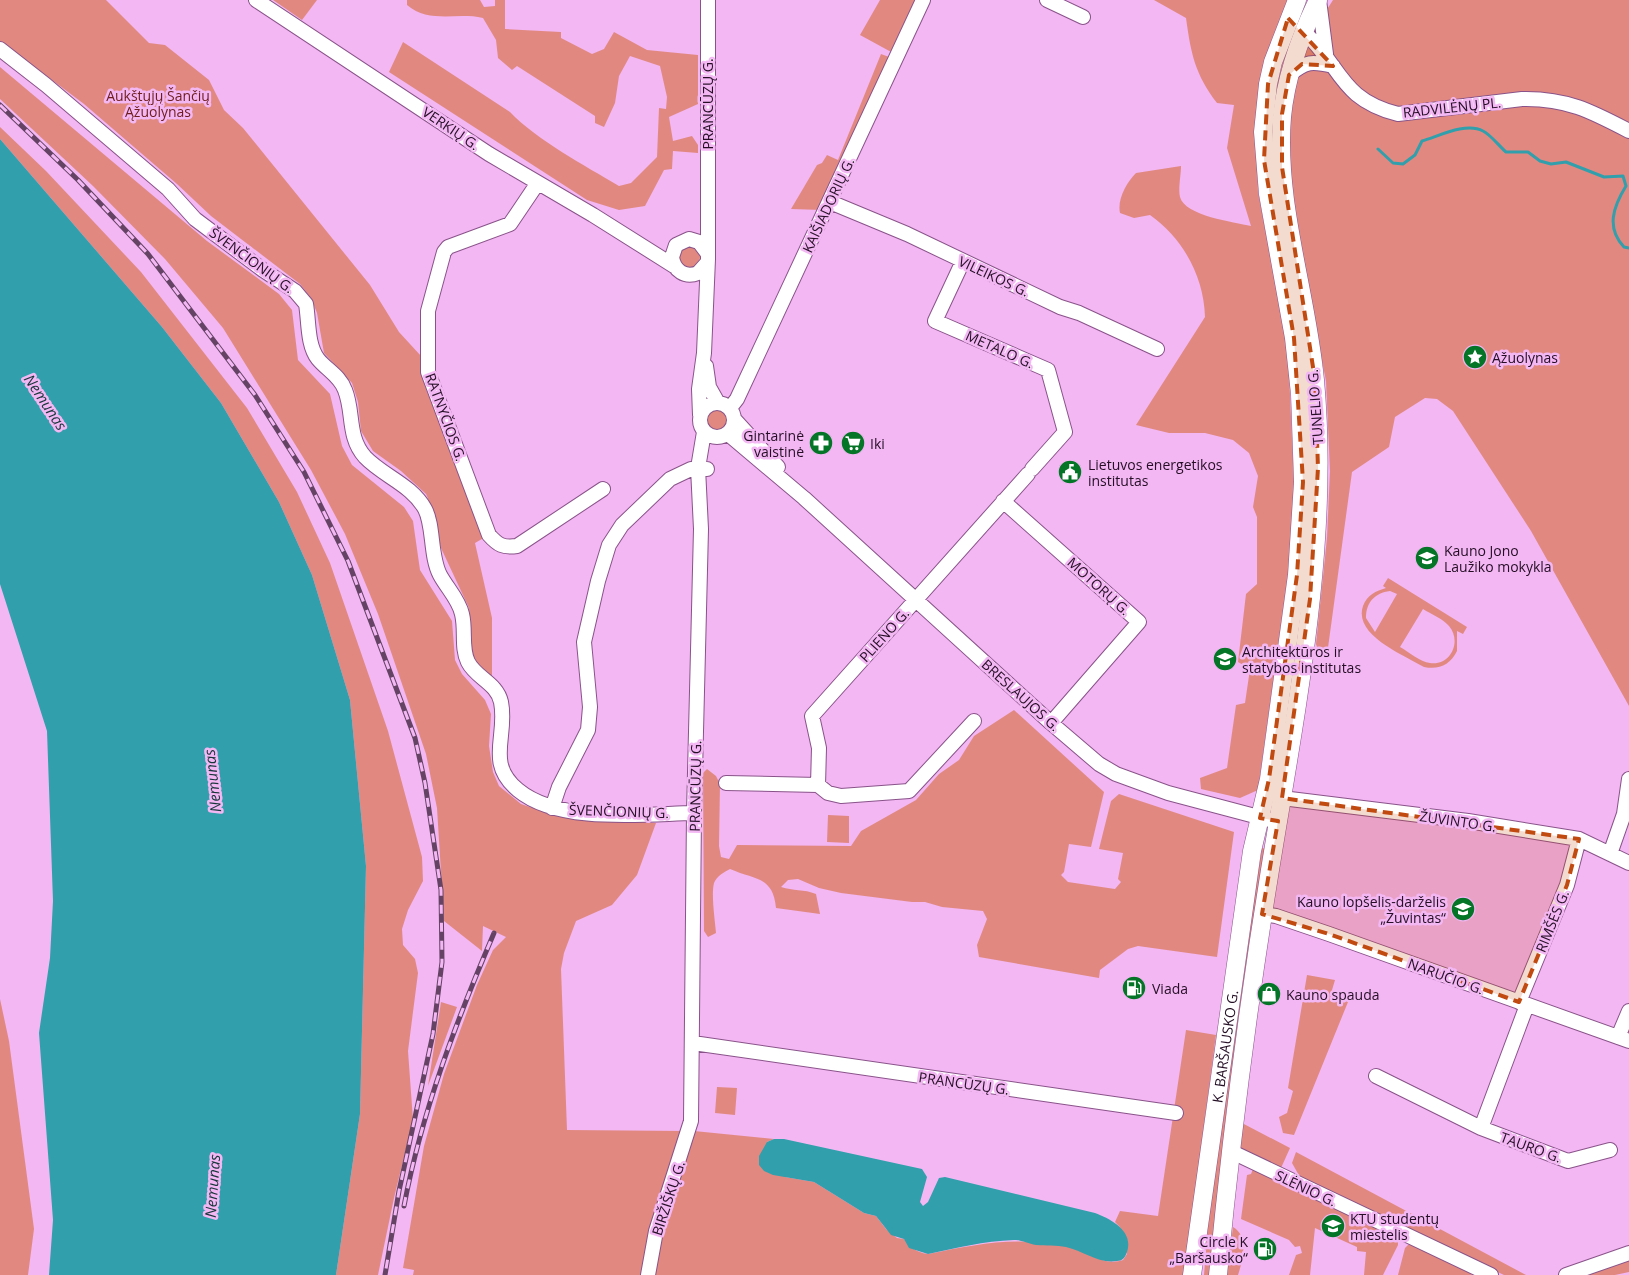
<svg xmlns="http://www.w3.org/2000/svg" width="1629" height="1275" viewBox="0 0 1629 1275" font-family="'Open Sans',sans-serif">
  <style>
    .green { fill: #e18980; fill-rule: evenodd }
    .water { fill: #319fac }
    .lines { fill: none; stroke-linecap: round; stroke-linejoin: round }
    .stream { stroke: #319fac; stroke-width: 3 }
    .minor-casing { stroke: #895389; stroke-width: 16 }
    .major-casing { stroke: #895389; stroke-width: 19 }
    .minor { stroke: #fff; stroke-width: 14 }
    .major { stroke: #fff; stroke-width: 18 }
    .rail-casing { stroke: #654365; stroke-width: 5 }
    .rail { stroke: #f3b7f3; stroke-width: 3; stroke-dasharray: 9; stroke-linecap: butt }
    .marked { fill: #c14a11; fill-opacity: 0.2; stroke: #c14a11; stroke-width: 4; stroke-dasharray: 10 6; stroke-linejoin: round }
    .labels { text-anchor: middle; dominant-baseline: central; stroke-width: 5; stroke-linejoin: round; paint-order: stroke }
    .park-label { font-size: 14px; fill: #6e1d1a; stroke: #f3b7f3 }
    .street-label { font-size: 14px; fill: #250f25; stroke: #f3b7f3 }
    .poi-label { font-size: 14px; fill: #250f25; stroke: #f3b7f3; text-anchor: start }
    .water-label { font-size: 15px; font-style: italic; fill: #16363a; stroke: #f3b7f3 }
  </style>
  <rect width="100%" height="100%" fill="#f3b7f3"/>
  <path class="green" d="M0 0H106L149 43 165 45 209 80 224 110 243 128 370 285 399 332 421 356 426 389 487 536 475 543 492 618V678L478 666 472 654 469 608 441 548 432 508 426 494 401 471 373 451 361 431 358 402 352 383 324 353 317 313 311 298 300 284 211 216 177 184 84 104 0 41Z
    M273 0H317L302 20Z
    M407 0H480L484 7 495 6V0H505V29L561 32V38L592 54 604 49 614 32 647 50 698 55V104L669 117 673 141 692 136 698 145V153L673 151 672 169 664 170 645 206 619 210 587 200 389 72 403 42 510 112C538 141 584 165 619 186L631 183 657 157 659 108 666 109 667 97 660 66 630 56 619 76 615 103 604 127 595 123V116L517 66 512 70 498 58 496 40 483 18C457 12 429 24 407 5Z
    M880 0H918L893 53 860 35Z
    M1154 0H1290L1261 85 1256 115 1258 192 1288 349 1294 484 1291 553 1258 790 1240 798 1201 789 1200 778 1227 768 1236 705 1245 703 1250 669 1238 662 1246 594 1257 584V517L1253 507 1258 476 1249 453 1233 440 1205 433H1169L1136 425 1205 317C1204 277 1183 238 1150 215L1134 218 1120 213C1117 199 1127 182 1136 173L1181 166C1181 175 1178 189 1180 197 1185 216 1234 222 1251 226L1227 148 1234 105 1217 103C1195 74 1191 54 1186 18Z
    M1333 0H1629V706L1531 531 1453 411 1437 399 1425 398 1395 417 1389 447 1352 472 1327 655 1320 656 1316 644 1327 538 1330 471 1326 381 1299 245 1288 156 1289 120 1294 82 1305 44Z
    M881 54 889 57 822 210 791 209 817 165 822 163 827 155 838 160Z
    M0 67 207 241 279 294 292 310 298 360 330 394 342 446 352 465 404 507 413 521 420 570 452 621 455 660 462 674 485 700 491 714 489 746 493 772 499 786 521 804 556 816 656 823 637 875 612 905 576 921 564 953 561 969 567 1130 685 1131 642 1275H413L414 1270 403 1268 424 1146 444 1074 477 985 493 950 506 937 483 926 482 951 444 921 437 808 426 754 378 614 345 534 311 470 223 328 165 259 93 186 0 99Z
    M0 127 46 171 141 272 247 408 297 492 330 563 388 731 422 857 423 881 408 910 402 929 403 945 415 959 418 973 408 1051 413 1120 394 1198 378 1275H336L360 1114 366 866 350 700 312 575 279 502 221 403 162 327 0 139Z
    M678 257a11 11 0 1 1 22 0a11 11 0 1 1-22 0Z
    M707 421a11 11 0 1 1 22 0a11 11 0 1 1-22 0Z
    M1388 578 1467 627 1463 634 1457 631V651C1450 665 1439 670 1424 667 1404 655 1353 635 1363 606 1367 595 1376 591 1386 588L1383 586ZM1390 591 1397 594 1375 632 1366 618C1366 602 1375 593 1390 591ZM1423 609C1431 614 1443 619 1449 626 1462 641 1451 666 1430 663 1420 662 1409 652 1400 647Z
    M1014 710 1104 792 1091 847 1069 844 1064 872 1061 875 1068 882 1115 889 1121 882 1118 879 1123 853 1099 849 1111 801 1119 794 1234 832 1217 957 1138 946 1128 949 1100 970 1099 978 979 957 977 945 987 919 983 911 942 907 925 902H912L841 893 819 888 798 879 788 880 781 887C793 891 804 889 816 894L820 914 776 908C773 876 755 880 730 869 724 872 717 876 714 883 711 895 715 920 716 933L708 937 704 931 703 773 707 769 716 776 720 784 719 846 721 857 729 859 737 845 851 846 861 831 916 800 939 774 959 760 974 736Z
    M828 815 849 816V843L827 842Z
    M1262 848 1266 849 1243 987 1227 1107 1210 1275H1204L1210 1202 1239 987Z
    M1307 975 1335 980 1332 990 1350 997 1294 1135 1283 1133 1279 1117 1287 1113 1293 1091 1288 1088Z
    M0 999 9 1041 34 1229 28 1275H0Z
    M441 1002 457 1007 428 1086Z
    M1186 1030 1216 1035 1184 1275H652L666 1208 694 1131 774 1139 767 1142 785 1177 814 1182 864 1213 876 1216 886 1229 897 1238 904 1239C912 1248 915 1252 928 1254 976 1244 1016 1236 1065 1246 1085 1250 1103 1267 1123 1260L1127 1254 1120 1227 1115 1222 1120 1211 1158 1216Z
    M717 1087 737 1088 735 1115 715 1113Z
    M1242 1123 1290 1148 1281 1168 1242 1149 1240 1147Z
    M1296 1152 1526 1275H1504L1301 1179 1292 1163Z
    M1253 1169 1398 1238V1245L1383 1275H1364L1366 1252 1357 1251V1247L1315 1228 1310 1275H1289L1296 1255 1302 1253 1300 1246 1295 1247 1289 1240 1241 1219 1247 1175 1251 1174Z
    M1233 1227C1249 1236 1243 1260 1238 1275H1227Z
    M1409 1244 1468 1271 1472 1275H1398L1405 1248Z
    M1629 1259V1272L1615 1275H1583Z"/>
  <path class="water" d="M0 139 162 327 221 403 279 502 312 575 350 700 366 866 360 1114 336 1275H49L53 1220 39 1033 50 958 53 901 47 731 0 584Z
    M774 1139H784L922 1169 927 1177 920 1202 923 1206 928 1202 939 1178 945 1177 1095 1213C1111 1219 1134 1231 1127 1252 1125 1258 1122 1261 1117 1261 1098 1264 1084 1251 1066 1247 1057 1245 1046 1246 1036 1245 1028 1244 1022 1240 1014 1240 984 1241 956 1248 928 1254L909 1248 904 1239 891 1235 876 1216 864 1213 814 1182 773 1175 764 1171 759 1165V1156L767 1142Z"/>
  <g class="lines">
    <path class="stream" d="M1378 149 1393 163 1403 164 1415 155 1422 141C1439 136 1466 122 1483 131 1491 135 1499 146 1506 152H1528L1540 161 1551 164 1566 162 1604 177 1623 176 1626 186C1613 207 1606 228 1624 247L1629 248"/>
    <g class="minor-casing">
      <path id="minor" d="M256 0 489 154 593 215 674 266
        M1047 0 1083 17
        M1319 0 1326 54
        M1303 31C1342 66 1339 99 1398 114L1522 99C1566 98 1591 111 1629 131
        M0 49 46 85 168 189 195 219 263 270 295 291 306 304C309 321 307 345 318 359 327 370 340 376 345 390 354 412 347 437 365 457 383 476 412 485 425 509 434 526 430 556 440 575 447 588 459 600 462 614 466 630 461 648 468 662 476 678 497 683 501 702 508 736 485 763 518 790 559 824 643 814 694 813
        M1289 75C1306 61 1312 61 1333 66
        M537 184 510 224 448 247 444 252 428 311V372L489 535C498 545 503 548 517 546L603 489
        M830 202 907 234 1060 307 1079 313 1157 349
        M963 261 935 321 1048 370 1065 432 1032 469
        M707 263 698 273C685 278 674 271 672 257L676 245 689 239 699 242 708 254
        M706 366 709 387 718 403
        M700 420a17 17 0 1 1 34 0a17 17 0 1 1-34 0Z
        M730 408 737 399 923 0
        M700 415 699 389 704 353 708 259V0
        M735 420 778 467
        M728 434 804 498 1051 723 1099 764 1116 774 1168 793 1270 820
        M1003 501 1139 622 1051 723
        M974 721 909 791 841 796 828 793 818 785 819 748 812 716 1028 474
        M726 783 818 785
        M1282 798 1468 821 1579 839 1629 863
        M552 808 559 787 588 730 590 707 584 642 598 581 609 545 622 525 670 479 691 469H707
        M1610 854 1624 814 1629 779
        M1262 914 1276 916 1329 934 1629 1041
        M1519 1002 1567 885 1579 839
        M1618 1037 1629 1011
        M693 1043 1176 1113
        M1376 1076 1481 1128 1568 1161 1610 1150
        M1481 1128 1527 1005
        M1230 1151 1491 1275
        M648 1275 656 1231 691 1121 694 813 701 529 698 468 704 432
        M1566 1275 1629 1253"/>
    </g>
    <g class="major-casing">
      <g id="major">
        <path id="s1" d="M1192 1275 1252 851 1269 779 1297 575 1303 482 1300 394 1294 338 1268 194 1263 132 1268 84 1273 62 1297 0"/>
        <path d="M1218 1275C1231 1139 1248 1005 1270 870 1296 710 1330 542 1315 380 1307 293 1275 205 1282 117 1286 75 1300 37 1318 0"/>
      </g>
    </g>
    <use href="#minor" class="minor"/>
    <use href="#major" class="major"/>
    <g class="rail-casing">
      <path id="rail" d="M0 105 78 180 148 254 255 395 304 472 348 561 415 738 425 783 441 890 442 962 433 1034 399 1191 385 1275
        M404 1206C422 1111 456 1022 494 933"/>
    </g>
    <use href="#rail" class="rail"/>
  </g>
  <path class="marked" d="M1288 18 1333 66 1302 64 1289 75 1282 114V167L1315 380 1318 468 1310 599 1282 798 1579 839 1567 885 1519 1002 1329 934 1262 914 1278 821 1260 818 1269 779 1297 575 1303 482 1294 338 1264 160 1268 84Z"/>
  <defs>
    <g id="sight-disc" transform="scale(1.25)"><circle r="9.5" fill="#047427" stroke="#f3b7f3"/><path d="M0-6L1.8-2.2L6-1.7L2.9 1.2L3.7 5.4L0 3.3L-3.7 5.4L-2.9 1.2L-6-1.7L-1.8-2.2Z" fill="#fff"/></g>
    <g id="pharmacy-disc" transform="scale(1.25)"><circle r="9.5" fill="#047427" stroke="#f3b7f3"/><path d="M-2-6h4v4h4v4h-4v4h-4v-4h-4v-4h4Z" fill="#fff"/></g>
    <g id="supermarket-disc" transform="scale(1.25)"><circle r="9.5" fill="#047427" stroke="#f3b7f3"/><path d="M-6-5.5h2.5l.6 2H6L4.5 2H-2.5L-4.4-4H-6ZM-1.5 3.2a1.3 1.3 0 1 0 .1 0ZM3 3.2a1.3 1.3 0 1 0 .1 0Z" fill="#fff"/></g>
    <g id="civic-disc" transform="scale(1.25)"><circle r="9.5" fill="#047427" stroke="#f3b7f3"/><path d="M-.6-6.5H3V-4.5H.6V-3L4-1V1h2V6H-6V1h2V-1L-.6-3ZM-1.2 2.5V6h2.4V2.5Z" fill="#fff"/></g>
    <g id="school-disc" transform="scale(1.25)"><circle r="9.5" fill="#047427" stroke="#f3b7f3"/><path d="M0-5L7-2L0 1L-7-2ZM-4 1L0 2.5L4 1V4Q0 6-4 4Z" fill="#fff"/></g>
    <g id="university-disc" transform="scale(1.25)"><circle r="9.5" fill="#047427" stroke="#f3b7f3"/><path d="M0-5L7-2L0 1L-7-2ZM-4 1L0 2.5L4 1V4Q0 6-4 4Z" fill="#fff"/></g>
    <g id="fuel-disc" transform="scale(1.25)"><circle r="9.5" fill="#047427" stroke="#f3b7f3"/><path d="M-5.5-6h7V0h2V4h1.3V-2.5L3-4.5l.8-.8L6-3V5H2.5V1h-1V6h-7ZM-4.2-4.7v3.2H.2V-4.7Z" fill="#fff"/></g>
    <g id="shop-disc" transform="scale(1.25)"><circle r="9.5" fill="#047427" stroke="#f3b7f3"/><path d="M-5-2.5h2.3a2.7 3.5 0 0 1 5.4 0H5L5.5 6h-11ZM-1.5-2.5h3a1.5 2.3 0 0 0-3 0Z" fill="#fff"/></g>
  </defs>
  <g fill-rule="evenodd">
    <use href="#sight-disc" x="1475" y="357"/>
    <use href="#pharmacy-disc" x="821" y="443"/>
    <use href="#supermarket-disc" x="853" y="443"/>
    <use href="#civic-disc" x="1070" y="472"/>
    <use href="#school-disc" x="1427" y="558"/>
    <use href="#university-disc" x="1225" y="659"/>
    <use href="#school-disc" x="1463" y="909"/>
    <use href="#fuel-disc" x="1134" y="988"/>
    <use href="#shop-disc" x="1269" y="994"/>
    <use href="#university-disc" x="1333" y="1226"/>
    <use href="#fuel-disc" x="1265" y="1249"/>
  </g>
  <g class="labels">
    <g class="park-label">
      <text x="158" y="95">Aukštųjų Šančių<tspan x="158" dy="16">Ąžuolynas</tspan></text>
    </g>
    <g class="street-label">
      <text transform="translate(707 104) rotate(-90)">PRANCŪZŲ G.</text>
      <text transform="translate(1452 107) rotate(-6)">RADVILĖNŲ PL.</text>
      <text transform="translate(451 128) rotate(34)">VERKIŲ G.</text>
      <text transform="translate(828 205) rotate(-65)">KAIŠIADORIŲ G.</text>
      <text transform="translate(252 260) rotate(36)">ŠVENČIONIŲ G.</text>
      <text transform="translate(994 276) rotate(25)">VILEIKOS G.</text>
      <text transform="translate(1000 349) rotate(24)">METALO G.</text>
      <text transform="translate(1315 407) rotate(-94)">TUNELIO G.</text>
      <text transform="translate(446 417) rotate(70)">RATNYČIOS G.</text>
      <text transform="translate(1099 586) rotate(42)">MOTORŲ G.</text>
      <text transform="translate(884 635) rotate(-48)">PLIENO G.</text>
      <text transform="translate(1021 695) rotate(42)">BRESLAUJOS G.</text>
      <text transform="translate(695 786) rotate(-89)">PRANCŪZŲ G.</text>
      <text transform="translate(619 811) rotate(2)">ŠVENČIONIŲ G.</text>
      <text transform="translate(1458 821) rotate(8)">ŽUVINTO G.</text>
      <text transform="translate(1552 921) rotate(-68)">RIMŠĖS G.</text>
      <text transform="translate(1446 976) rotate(20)">NARUČIO G.</text>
      <text stroke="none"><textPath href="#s1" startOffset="231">K. BARŠAUSKO G.</textPath></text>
      <text transform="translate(964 1083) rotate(8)">PRANCŪZŲ G.</text>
      <text transform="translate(1531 1147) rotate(20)">TAURO G.</text>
      <text transform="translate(1306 1188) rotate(25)">SLĖNIO G.</text>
      <text transform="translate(668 1198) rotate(-72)">BIRŽIŠKŲ G.</text>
    </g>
    <g class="poi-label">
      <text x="1492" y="357">Ąžuolynas</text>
      <text x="804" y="435" text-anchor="end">Gintarinė<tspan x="804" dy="16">vaistinė</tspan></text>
      <text x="870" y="443">Iki</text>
      <text x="1088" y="464">Lietuvos energetikos<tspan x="1088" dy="16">institutas</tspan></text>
      <text x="1444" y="550">Kauno Jono<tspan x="1444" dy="16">Laužiko mokykla</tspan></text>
      <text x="1242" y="651">Architektūros ir<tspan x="1242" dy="16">statybos institutas</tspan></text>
      <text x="1446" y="901" text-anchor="end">Kauno lopšelis-darželis<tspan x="1446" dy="16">„Žuvintas“</tspan></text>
      <text x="1152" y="988">Viada</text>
      <text x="1286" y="994">Kauno spauda</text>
      <text x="1350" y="1218">KTU studentų<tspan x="1350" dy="16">miestelis</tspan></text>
      <text x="1248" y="1241" text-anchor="end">Circle K<tspan x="1248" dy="16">„Baršausko“</tspan></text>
    </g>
    <g class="water-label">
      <text transform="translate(46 402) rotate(56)">Nemunas</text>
      <text transform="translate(212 781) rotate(-96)">Nemunas</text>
      <text transform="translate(212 1186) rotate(-86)">Nemunas</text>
    </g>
  </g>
</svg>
